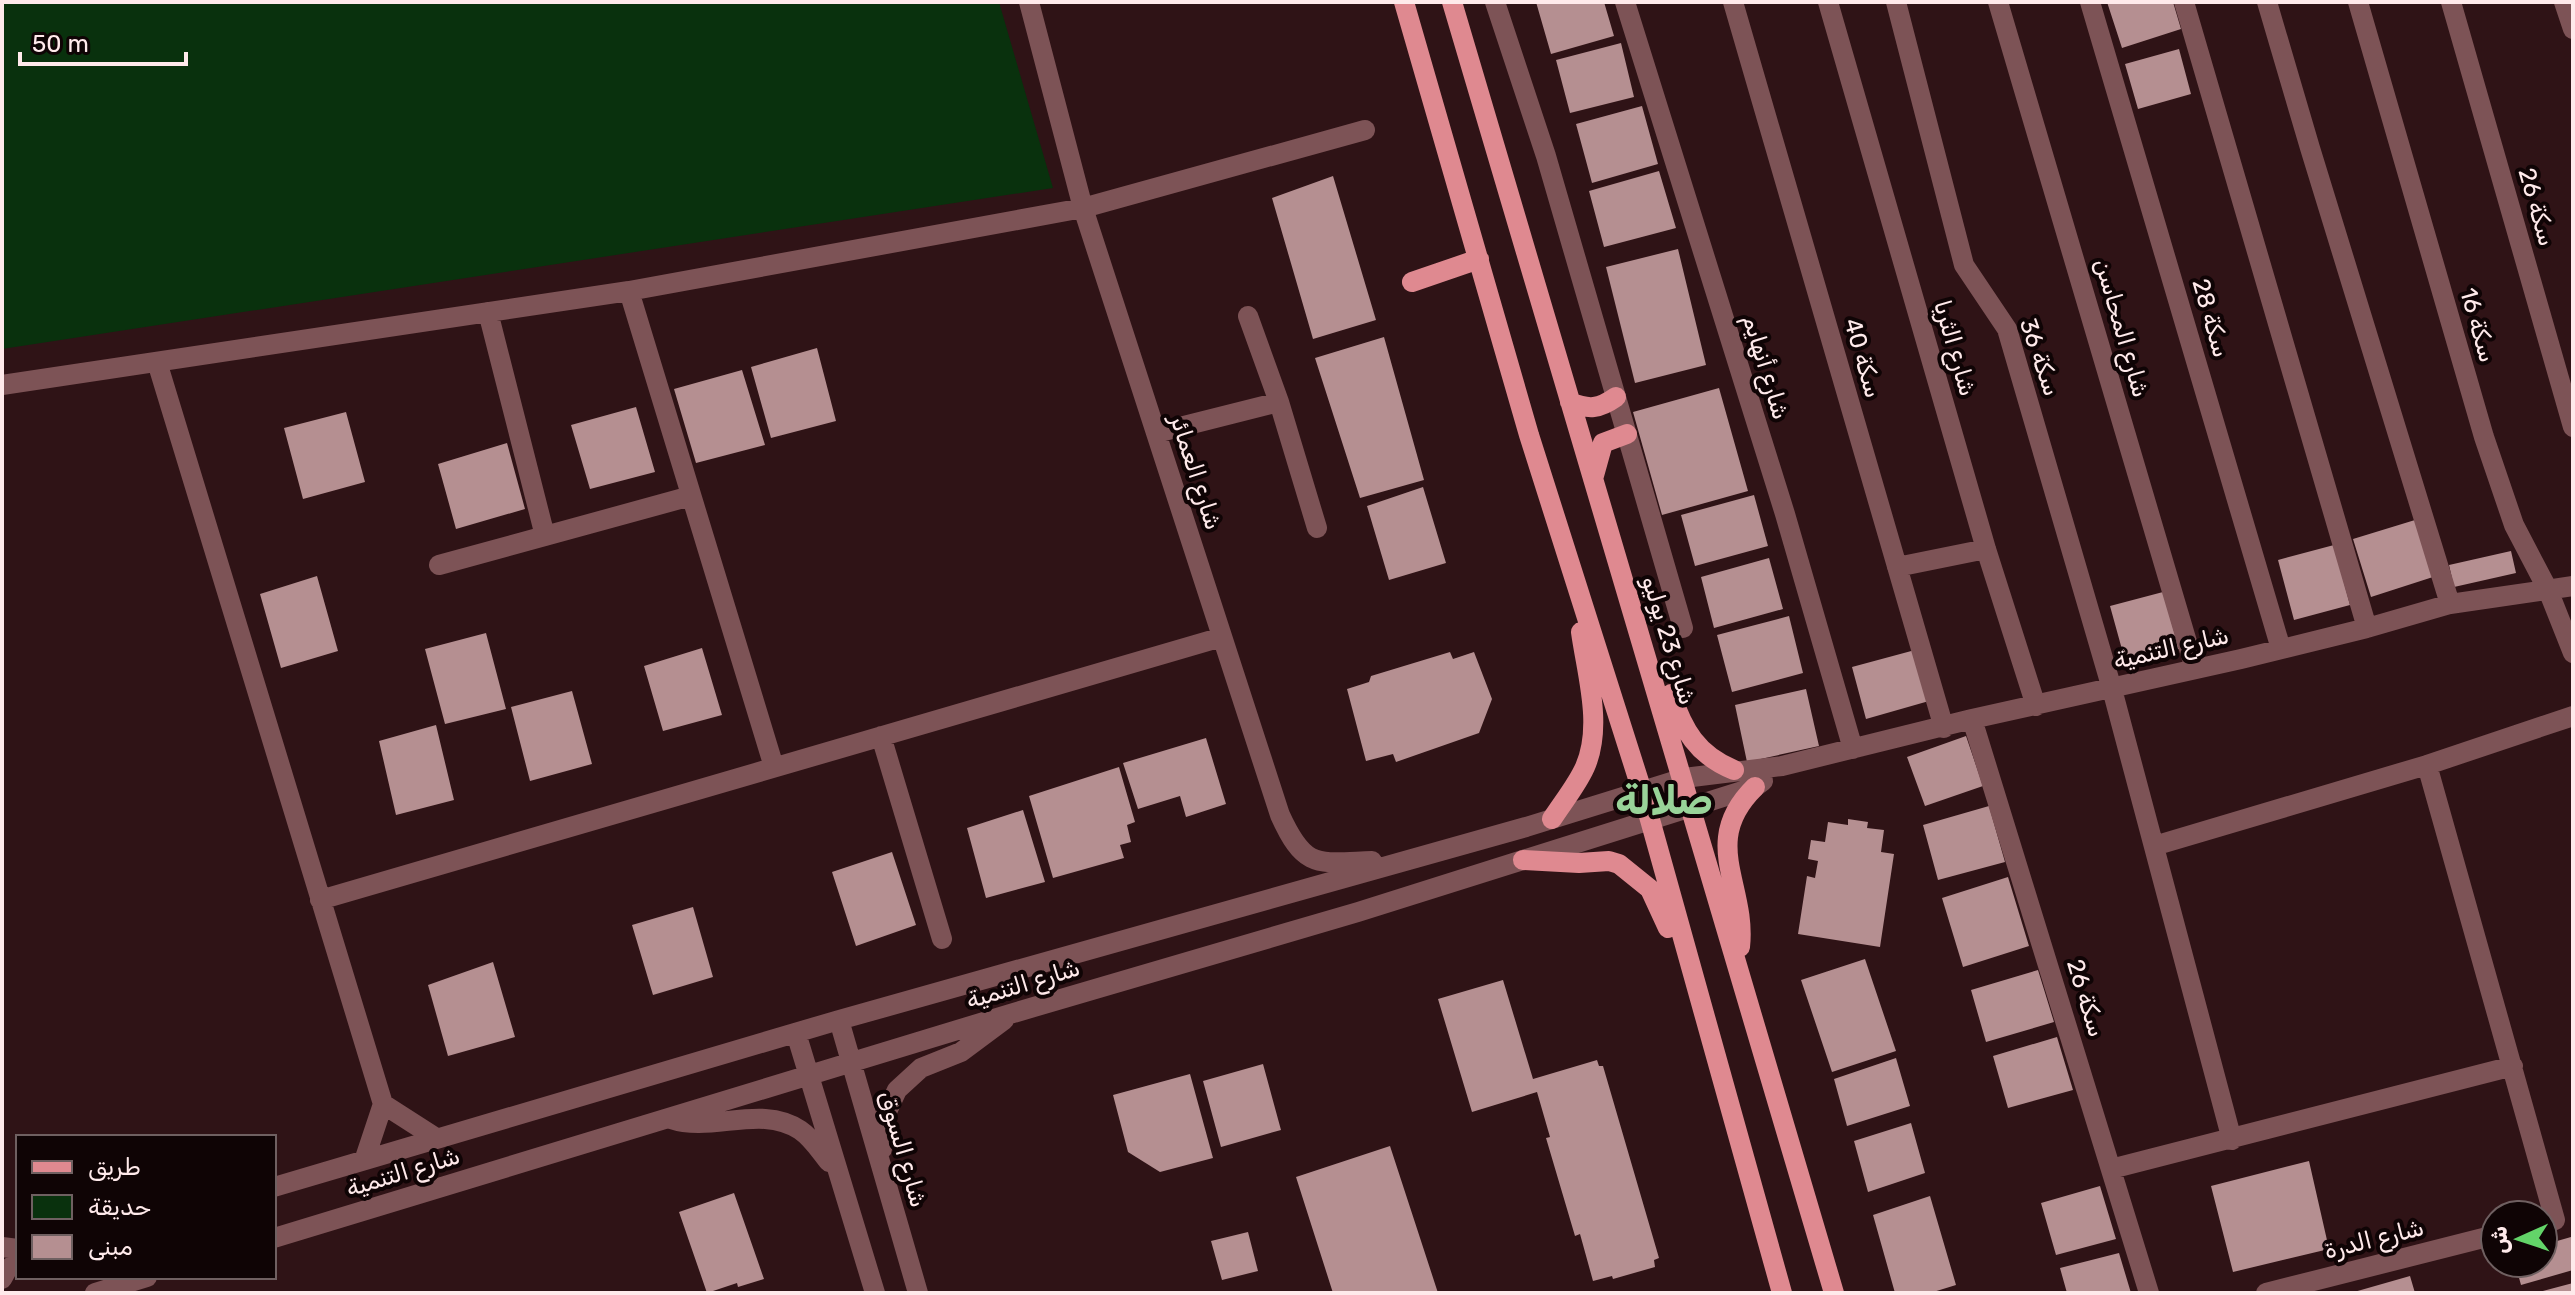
<svg xmlns="http://www.w3.org/2000/svg" width="2575" height="1295" viewBox="0 0 2575 1295" font-family="Rubik,Cairo,sans-serif">
  <style>
    .green { fill: #09310d }
    .building { fill: #b58f91 }
    .lines { fill: none; stroke-linecap: round; stroke-linejoin: round }
    .minor { stroke: #7d5356; stroke-width: 20 }
    .major { stroke: #df8990; stroke-width: 20 }
    .labels { text-anchor: middle; dominant-baseline: central; stroke-width: 8; stroke-linejoin: round; paint-order: stroke }
    .street-label { font-size: 24px; fill: #ffeaeb; stroke: #0f0405 }
    .town-label { font-size: 40px; font-weight: bold; fill: #99d399; stroke: #0f0405 }
  </style>
  <rect width="100%" height="100%" fill="#2f1316"/>
  <path class="green" d="M2 2H999L1053 188 2 349Z"/>
  <path class="building" d="M1536 2H1604L1614 36 1551 54Z
    M2107 2H2173L2181 29 2122 48Z
    M1621 43 1634 97 1570 113 1556 60Z
    M2179 49 2191 94 2138 109 2125 64Z
    M1642 106 1658 164 1592 183 1576 124Z
    M1659 171 1676 228 1604 247 1589 191Z
    M1333 176 1376 320 1313 339 1272 198Z
    M1678 249 1706 365 1635 383 1606 267Z
    M1384 337 1424 480 1360 498 1315 358Z
    M817 348 836 421 771 438 751 367Z
    M742 370 765 445 696 463 674 389Z
    M1719 388 1748 491 1662 515 1633 412Z
    M636 407 655 472 590 489 571 425Z
    M346 412 365 482 303 499 284 428Z
    M507 443 525 509 456 529 438 464Z
    M1423 487 1446 563 1389 580 1367 506Z
    M1754 495 1768 546 1695 566 1681 515Z
    M2415 520 2433 577 2371 597 2353 539Z
    M2334 545 2350 605 2294 620 2278 560Z
    M2511 551 2516 573 2454 587 2449 565Z
    M1769 558 1783 609 1714 628 1701 577Z
    M317 576 338 651 281 668 260 594Z
    M2163 592 2179 649 2126 664 2110 606Z
    M1789 616 1803 673 1732 692 1717 635Z
    M486 633 506 709 445 724 425 649Z
    M702 648 722 715 663 731 644 666Z
    M1915 650 1929 701 1866 719 1852 667Z
    M1450 652 1453 659 1474 652 1492 699 1479 733 1396 762 1393 754 1366 761 1347 689 1369 682 1371 676Z
    M1806 689 1819 746 1747 762 1735 705Z
    M572 691 592 764 530 781 511 707Z
    M436 725 454 800 396 815 379 741Z
    M1966 736 1983 786 1925 806 1907 757Z
    M1206 738 1226 804 1186 817 1180 796 1138 809 1123 763Z
    M1119 767 1135 822 1127 825 1131 842 1120 845 1124 858 1053 878 1029 796Z
    M1989 806 2005 862 1938 880 1923 825Z
    M1023 810 1045 882 986 898 967 828Z
    M1848 819 1868 822 1867 828 1884 830 1881 852 1894 854 1880 947 1798 934 1807 876 1815 878 1818 861 1808 859 1811 840 1825 842 1828 822 1848 825Z
    M892 852 916 925 856 946 832 872Z
    M2008 877 2029 946 1963 967 1942 898Z
    M693 907 713 977 653 995 632 925Z
    M1865 959 1896 1051 1832 1072 1801 980Z
    M493 962 515 1037 448 1056 428 985Z
    M2038 970 2054 1022 1986 1042 1971 990Z
    M1503 980 1533 1079 1597 1060 1599 1066H1603L1659 1258 1654 1260 1655 1267 1613 1279 1612 1276 1593 1281 1580 1234 1575 1236 1546 1138 1550 1137 1537 1092 1472 1112 1438 999Z
    M2057 1037 2073 1090 2008 1108 1993 1056Z
    M1896 1058 1910 1106 1847 1126 1834 1079Z
    M1263 1064 1281 1130 1221 1147 1203 1081Z
    M1190 1074 1213 1158 1160 1172 1128 1152 1113 1095Z
    M1911 1123 1925 1173 1868 1192 1854 1141Z
    M1390 1146 1438 1293H1333L1296 1177Z
    M2309 1161 2329 1249 2233 1272 2211 1186Z
    M2100 1186 2116 1239 2056 1255 2041 1203Z
    M734 1193 764 1279 738 1287 737 1283 707 1293 679 1212Z
    M1930 1196 1956 1285 1930 1293H1895L1873 1215Z
    M1248 1232 1258 1271 1222 1280 1211 1241Z
    M2571 1237 2573 1270 2521 1285 2515 1263H2543V1245Z
    M2119 1253 2131 1293H2067L2060 1268Z
    M2410 1276 2415 1293H2354V1292Z
    M2573 1283V1293H2540L2539 1292Z"/>
  <g class="lines">
    <path class="minor" d="M1029 2 1083 208 1280 815C1305 870 1317 863 1372 861
      M1495 2 1546 156 1683 628
      M1625 2 1785 514 1853 749
      M1733 2 1944 728
      M1828 2 1986 549 2036 706
      M1896 2 1964 265 2007 329 2112 689 2232 1140
      M1998 2 2195 669
      M2090 2 2281 649
      M2184 2 2367 628
      M2267 2 2310 148 2450 604
      M2358 2 2484 437 2514 525 2548 590 2573 653
      M2451 2 2573 427
      M2564 2 2573 29
      M629 291 774 767
      M488 312 545 536
      M1248 316 1279 402 1317 528
      M157 362 383 1104 365 1158
      M2 385 629 291 1083 208 1365 130
      M1156 433 1279 402
      M439 565 691 496
      M1897 567 1986 549
      M1972 719 2149 1293
      M881 736 942 939
      M2427 765 2555 1220
      M2154 846 2427 765 2573 716
      M320 900 1222 637
      M839 1020 918 1293
      M796 1033 875 1293
      M383 1104 436 1138
      M671 1119C712 1133 761 1104 800 1130 812 1138 820 1151 829 1162
      M882 1149 884 1118 897 1090 921 1068 961 1052 1004 1020
      M2111 1169 2513 1066
      M274 1187 839 1020 1526 827 1684 778 1782 766 1972 719 2241 659 2367 628 2450 604 2573 586
      M274 1238 1010 1014 1358 912 1755 787 1763 781
      M2 1247 18 1249
      M2 1279 7 1270 18 1261
      M95 1293 147 1277
      M2266 1293 2495 1235"/>
    <path class="major" d="M1404 2 1529 435 1642 791 1782 1293
      M1452 2 1834 1293
      M1412 282 1479 259
      M1570 402C1589 410 1599 409 1616 397
      M1593 479 1603 443 1627 434
      M1671 694C1683 730 1697 755 1734 770
      M1552 819C1563 802 1577 785 1585 767 1603 726 1587 675 1581 632
      M1523 860 1579 863 1609 861 1619 864 1650 889 1668 928
      M1740 947C1747 885 1699 842 1755 787"/>
  </g>
  <g class="labels">
    <g class="street-label">
      <text transform="translate(2537 207) rotate(74)">سكة 26</text>
      <text transform="translate(2211 318) rotate(74)">سكة 28</text>
      <text transform="translate(2478 325) rotate(74)">سكة 16</text>
      <text transform="translate(2122 328) rotate(74)">شارع المحاسن</text>
      <text transform="translate(1955 348) rotate(74)">شارع الثريا</text>
      <text transform="translate(2040 357) rotate(71)">سكة 36</text>
      <text transform="translate(1863 358) rotate(74)">سكة 40</text>
      <text transform="translate(1766 367) rotate(73)">شارع أنهايم</text>
      <text transform="translate(1196 472) rotate(72)">شارع العمائر</text>
      <text transform="translate(1669 640) rotate(73)">شارع 23 يوليو</text>
      <text transform="translate(2171 648) rotate(-13)">شارع التنمية</text>
      <text transform="translate(1023 984) rotate(-17)">شارع التنمية</text>
      <text transform="translate(2086 998) rotate(73)">سكة 26</text>
      <text transform="translate(903 1149) rotate(74)">شارع السوق</text>
      <text transform="translate(403 1172) rotate(-17)">شارع التنمية</text>
      <text transform="translate(2374 1239) rotate(-14)">شارع الدرة</text>
    </g>
    <g class="town-label">
      <text x="1664" y="800">صلالة</text>
    </g>
  </g>
  <rect width="2575" height="1295" fill="none" stroke="#ffeaeb" stroke-width="8"/>
  <rect x="16" y="1135" width="260" height="144" fill="#0f0405" stroke="#6f6061" stroke-width="2"/>
  <rect x="32" y="1161" width="40" height="12" fill="#df8990" stroke="#6f6061" stroke-width="2"/>
  <text x="88" y="1175" font-size="24" fill="#ffeaeb">طريق</text>
  <rect x="32" y="1195" width="40" height="24" fill="#09310d" stroke="#6f6061" stroke-width="2"/>
  <text x="88" y="1215" font-size="24" fill="#ffeaeb">حديقة</text>
  <rect x="32" y="1235" width="40" height="24" fill="#b58f91" stroke="#6f6061" stroke-width="2"/>
  <text x="88" y="1255" font-size="24" fill="#ffeaeb">مبنى</text>
  <g transform="translate(2519 1239) rotate(267)"><circle r="38" fill="#0f0405" stroke="#6f6061" stroke-width="2"/>
  <path d="M0-6L14 30L0 20L-14 30Z" fill="#63d469"/>
  <text y="-12" font-size="22" font-weight="bold" text-anchor="middle" fill="#ffeaeb">ش</text>
  </g>
  <path d="M20 52v12h166v-12" fill="none" stroke="#ffeaeb" stroke-width="4"/>
  <text x="32" y="52" font-size="24" fill="#ffeaeb" stroke="#0f0405" stroke-width="6" paint-order="stroke">50 m</text>
</svg>
